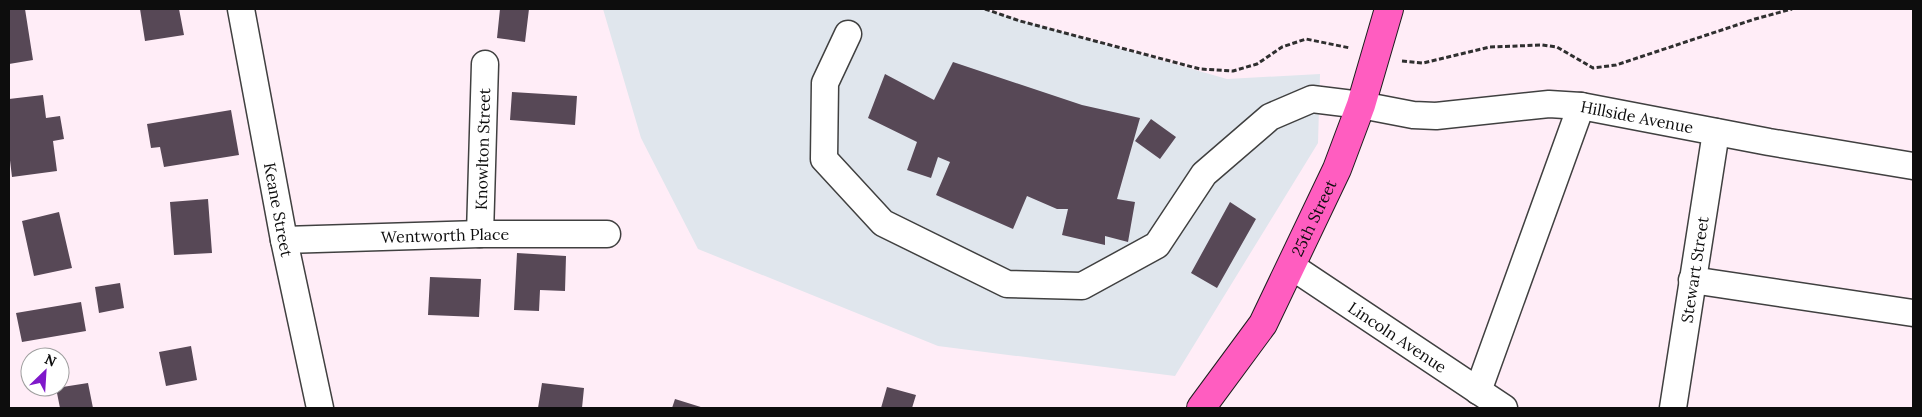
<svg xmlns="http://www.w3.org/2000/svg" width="1922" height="417" viewBox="0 0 1922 417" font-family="Lora,serif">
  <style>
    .industrial { fill: #e0e6ed }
    .building { fill: #574856 }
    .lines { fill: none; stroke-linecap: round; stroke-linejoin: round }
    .minor-casing { stroke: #404040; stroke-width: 29 }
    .major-casing { stroke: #1e1e1e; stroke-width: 30 }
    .path { stroke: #2f2f2f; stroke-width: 3; stroke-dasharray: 5 2.5; stroke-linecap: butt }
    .minor { stroke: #fff; stroke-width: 26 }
    .major { stroke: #ff5dc0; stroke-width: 28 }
    .labels { text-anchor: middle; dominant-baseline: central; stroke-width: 5; stroke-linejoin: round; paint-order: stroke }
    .street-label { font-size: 16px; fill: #0d0d0d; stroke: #fff }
  </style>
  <rect width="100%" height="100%" fill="#ffedf7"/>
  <path class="industrial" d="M603 9H982L1227 79 1320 74 1318 143 1175 376 938 346 698 249 641 138Z"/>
  <path class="building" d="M9 9H25L33 60 9 64Z
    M140 9H179L184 35 145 41Z
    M500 9H529L525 42 497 38Z
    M953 62 1082 105 1140 118 1117 199 1135 202 1128 242 1105 236V245L1062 235 1068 209H1057L1027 196 1013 229 936 195 950 162 938 157 931 178 907 170 917 142 868 118 885 74 934 100Z
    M512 92 577 96 575 125 510 120Z
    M43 95 46 118 60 116 64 139 53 141 57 171 12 177 9 152V99Z
    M231 110 239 155 164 167 160 147 151 148 147 124Z
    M1151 119 1176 137 1160 159 1135 141Z
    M208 199 212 253 174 255 170 202Z
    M1230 202 1256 219 1217 288 1191 273Z
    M59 212 72 268 34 276 22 221Z
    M517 253 566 256 565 291 540 290 539 311 514 310Z
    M430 277 481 279 479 317 428 315Z
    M120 283 124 308 99 313 95 287Z
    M81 302 86 331 22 342 16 313Z
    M191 346 197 380 166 386 159 352Z
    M88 383 93 408H60L56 388Z
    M542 383 584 388 582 408H538Z
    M887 387 916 395 912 408H881Z
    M675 399 704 408H672Z"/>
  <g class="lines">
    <g class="minor-casing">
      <g id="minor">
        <path id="s1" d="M241 9 284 240 320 408"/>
        <path id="s2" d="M848 34 825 83 824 159 883 223 1007 284 1082 286 1157 245 1204 174 1270 117 1312 99 1361 105 1413 115 1436 116 1549 104 1581 106 1769 142 1913 166"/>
        <path id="s3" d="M480 234 485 64"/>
        <path id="s4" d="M284 240 480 234H607"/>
        <path id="s5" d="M1291 266 1504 408"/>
        <path d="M1692 280 1913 313"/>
        <path d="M1478 391 1581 106"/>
        <path id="s6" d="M1673 408 1716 132"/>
      </g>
    </g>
    <g class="major-casing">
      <g id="major">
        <path id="s7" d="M1201 408 1263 324 1337 169 1361 105 1389 9"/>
      </g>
    </g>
    <path class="path" d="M985 9 1020 21 1200 69 1233 71 1257 64 1282 47 1306 39 1350 48
      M1402 61 1423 63 1490 47 1542 45 1557 47 1593 68 1616 65 1755 19 1792 9"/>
    <use href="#minor" class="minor"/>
    <use href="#major" class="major"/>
  </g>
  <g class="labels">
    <g class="street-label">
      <text stroke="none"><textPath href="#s2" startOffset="1062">Hillside Avenue</textPath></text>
      <text stroke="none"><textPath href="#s3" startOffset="85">Knowlton Street</textPath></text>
      <text stroke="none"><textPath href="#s1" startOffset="204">Keane Street</textPath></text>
      <text stroke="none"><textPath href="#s7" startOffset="222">25th Street</textPath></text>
      <text stroke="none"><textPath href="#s4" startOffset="161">Wentworth Place</textPath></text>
      <text stroke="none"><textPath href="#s6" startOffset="140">Stewart Street</textPath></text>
      <text stroke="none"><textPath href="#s5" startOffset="128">Lincoln Avenue</textPath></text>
    </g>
  </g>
  <rect width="1922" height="417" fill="none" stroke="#0d0d0d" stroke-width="20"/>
  <g transform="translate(45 372) rotate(25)"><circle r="24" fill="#ffffff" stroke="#9e9e9e"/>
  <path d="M0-4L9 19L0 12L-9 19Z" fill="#7f18ca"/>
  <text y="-8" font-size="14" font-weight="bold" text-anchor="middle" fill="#0d0d0d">N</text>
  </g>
</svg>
